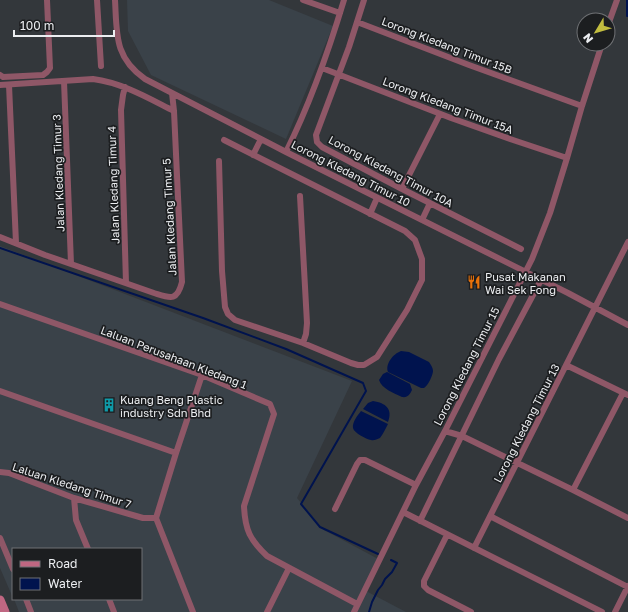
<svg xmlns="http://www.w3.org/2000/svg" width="628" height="612" viewBox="0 0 628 612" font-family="'Golos Text',sans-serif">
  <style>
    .built { fill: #3a4249 }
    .water { fill: #00134e }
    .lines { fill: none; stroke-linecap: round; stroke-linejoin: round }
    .stream { stroke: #00134e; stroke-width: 2 }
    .street { stroke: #8f5767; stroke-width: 6 }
    .secondary { stroke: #c06782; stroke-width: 9 }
    .labels { text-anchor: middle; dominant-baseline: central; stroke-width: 3.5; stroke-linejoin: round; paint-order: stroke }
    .street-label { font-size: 11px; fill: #eceef1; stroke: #1c1e20 }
    .poi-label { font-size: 11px; fill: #eceef1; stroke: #1c1e20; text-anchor: start }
  </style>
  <rect width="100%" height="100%" fill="#33373b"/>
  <path class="built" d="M127 0H269L333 26 286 139 151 75 128 31Z
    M0 246 352 381 297 498 324 530 380 560 366 591 406 612H19L14 599H141V549H13V598L0 568Z"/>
  <path class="water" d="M401 351 409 352 429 362C431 365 433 368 433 371 433 375 428 386 424 388 423 388 422 388 421 388L388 372C385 364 393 354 401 351Z
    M387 372 410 384 412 390C410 394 408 398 402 397 394 393 382 389 379 380L383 374Z
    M373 401C386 403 393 409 388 422L363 409 368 403Z
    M361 411 388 424C386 428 383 434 380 438 377 439 374 441 371 440 366 439 354 433 353 428 352 422 358 415 361 411Z"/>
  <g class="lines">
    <path class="stream" d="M627 0V16H628
      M0 248 203 318 286 349 363 383 366 391 301 504 320 527 378 554
      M369 612 372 602 378 590 382 585 385 579 392 572 397 563 391 560"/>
    <path class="street" d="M97 0 101 66
      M115 0C117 34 114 57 145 79L286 152 568 293 628 325
      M303 0 340 13
      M357 22 364 0
      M608 25 617 0
      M322 68 451 118 510 139 567 158
      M0 75 3 77 43 75 47 72 50 68 47 0
      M64 81 71 264
      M0 85 93 79C123 83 148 98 174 111
      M9 85 16 243
      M125 87 123 95 121 110 126 283
      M286 152C311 102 328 53 344 0
      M253 155 261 139
      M219 161 222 271 225 307 228 314 235 320 303 343 351 363 358 365H364L377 357 407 310 422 280V259L415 240 405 231 224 140
      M402 189 440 114
      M300 196 307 323 306 334 303 343
      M370 214 377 198
      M422 220 430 203
      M0 237 45 255 154 293C170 298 177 302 182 282L174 111 172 93
      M521 249 402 189 322 147 317 142 316 135 349 47 357 22 469 65 582 106
      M0 304 202 375 270 404 274 414 244 506C245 530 250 540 267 556L357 604
      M566 365 628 395
      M0 391 176 453
      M445 431 462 436 573 490 628 518
      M0 472 9 473 74 498 143 518H156L176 453 202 375
      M573 490 623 393
      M74 498 76 520 88 549
      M335 509 357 464 360 460H365L416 485
      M403 512 602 612
      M490 516 628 587
      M156 518 193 612
      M420 521 499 359 541 280
      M447 535 424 581V586L428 590 471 612
      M0 538 13 569
      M474 548 628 242
      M26 599 31 612
      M109 599 114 612
      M267 612 289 568
      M354 612 416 485 445 431 532 259 550 213 567 158 582 106 602 44
      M615 612 628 586"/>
    <path class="secondary" d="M0 600 5 612"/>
  </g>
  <defs>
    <g id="restaurant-bare" transform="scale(1.08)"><path d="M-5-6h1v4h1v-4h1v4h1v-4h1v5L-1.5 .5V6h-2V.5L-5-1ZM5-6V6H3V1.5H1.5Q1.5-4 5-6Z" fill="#e8710a" stroke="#1c1e20" stroke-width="2.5" paint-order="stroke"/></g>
    <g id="building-bare" transform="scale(1.08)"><path d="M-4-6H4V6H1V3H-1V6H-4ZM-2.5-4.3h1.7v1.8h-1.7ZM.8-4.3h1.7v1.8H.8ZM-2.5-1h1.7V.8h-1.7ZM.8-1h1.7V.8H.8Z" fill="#0f9aa8" stroke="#1c1e20" stroke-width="2.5" paint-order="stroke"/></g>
  </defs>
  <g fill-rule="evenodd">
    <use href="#restaurant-bare" x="474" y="282"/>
    <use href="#building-bare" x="109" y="405"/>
  </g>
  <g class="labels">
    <g class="street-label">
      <text transform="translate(447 45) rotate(21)">Lorong Kledang Timur 15B</text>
      <text transform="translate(448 105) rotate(21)">Lorong Kledang Timur 15A</text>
      <text transform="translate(391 171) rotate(28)">Lorong Kledang Timur 10A</text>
      <text transform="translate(58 173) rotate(-92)">Jalan Kledang Timur 3</text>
      <text transform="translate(351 173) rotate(27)">Lorong Kledang Timur 10</text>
      <text transform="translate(113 185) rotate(-92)">Jalan Kledang Timur 4</text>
      <text transform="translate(169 217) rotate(-93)">Jalan Kledang Timur 5</text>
      <text transform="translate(174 357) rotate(21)">Laluan Perusahaan Kledang 1</text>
      <text transform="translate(466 366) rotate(-63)">Lorong Kledang Timur 15</text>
      <text transform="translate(526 423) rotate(-63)">Lorong Kledang Timur 13</text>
      <text transform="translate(72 485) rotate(18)">Laluan Kledang Timur 7</text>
    </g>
    <g class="poi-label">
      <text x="485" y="276">Pusat Makanan<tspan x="485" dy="13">Wai Sek Fong</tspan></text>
      <text x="120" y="399">Kuang Beng Plastic<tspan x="120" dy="13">industry Sdn Bhd</tspan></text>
    </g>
  </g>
  <rect x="12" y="548" width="130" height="52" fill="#1c1e20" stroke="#6f7174"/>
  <rect x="20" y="561" width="20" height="6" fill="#c06782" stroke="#6f7174"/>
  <text x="48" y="568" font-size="12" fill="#eceef1">Road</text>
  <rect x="20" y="578" width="20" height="12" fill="#00134e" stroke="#6f7174"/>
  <text x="48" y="588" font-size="12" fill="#eceef1">Water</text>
  <g transform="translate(596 32) rotate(232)"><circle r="19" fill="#1c1e20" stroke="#6f7174"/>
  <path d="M0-3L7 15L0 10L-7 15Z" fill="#c2bd3f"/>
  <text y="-6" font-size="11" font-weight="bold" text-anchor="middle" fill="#eceef1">N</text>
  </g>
  <path d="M14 30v6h100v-6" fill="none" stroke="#eceef1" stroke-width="2"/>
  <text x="20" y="30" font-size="12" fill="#eceef1" stroke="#1c1e20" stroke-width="3" paint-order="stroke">100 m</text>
</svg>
